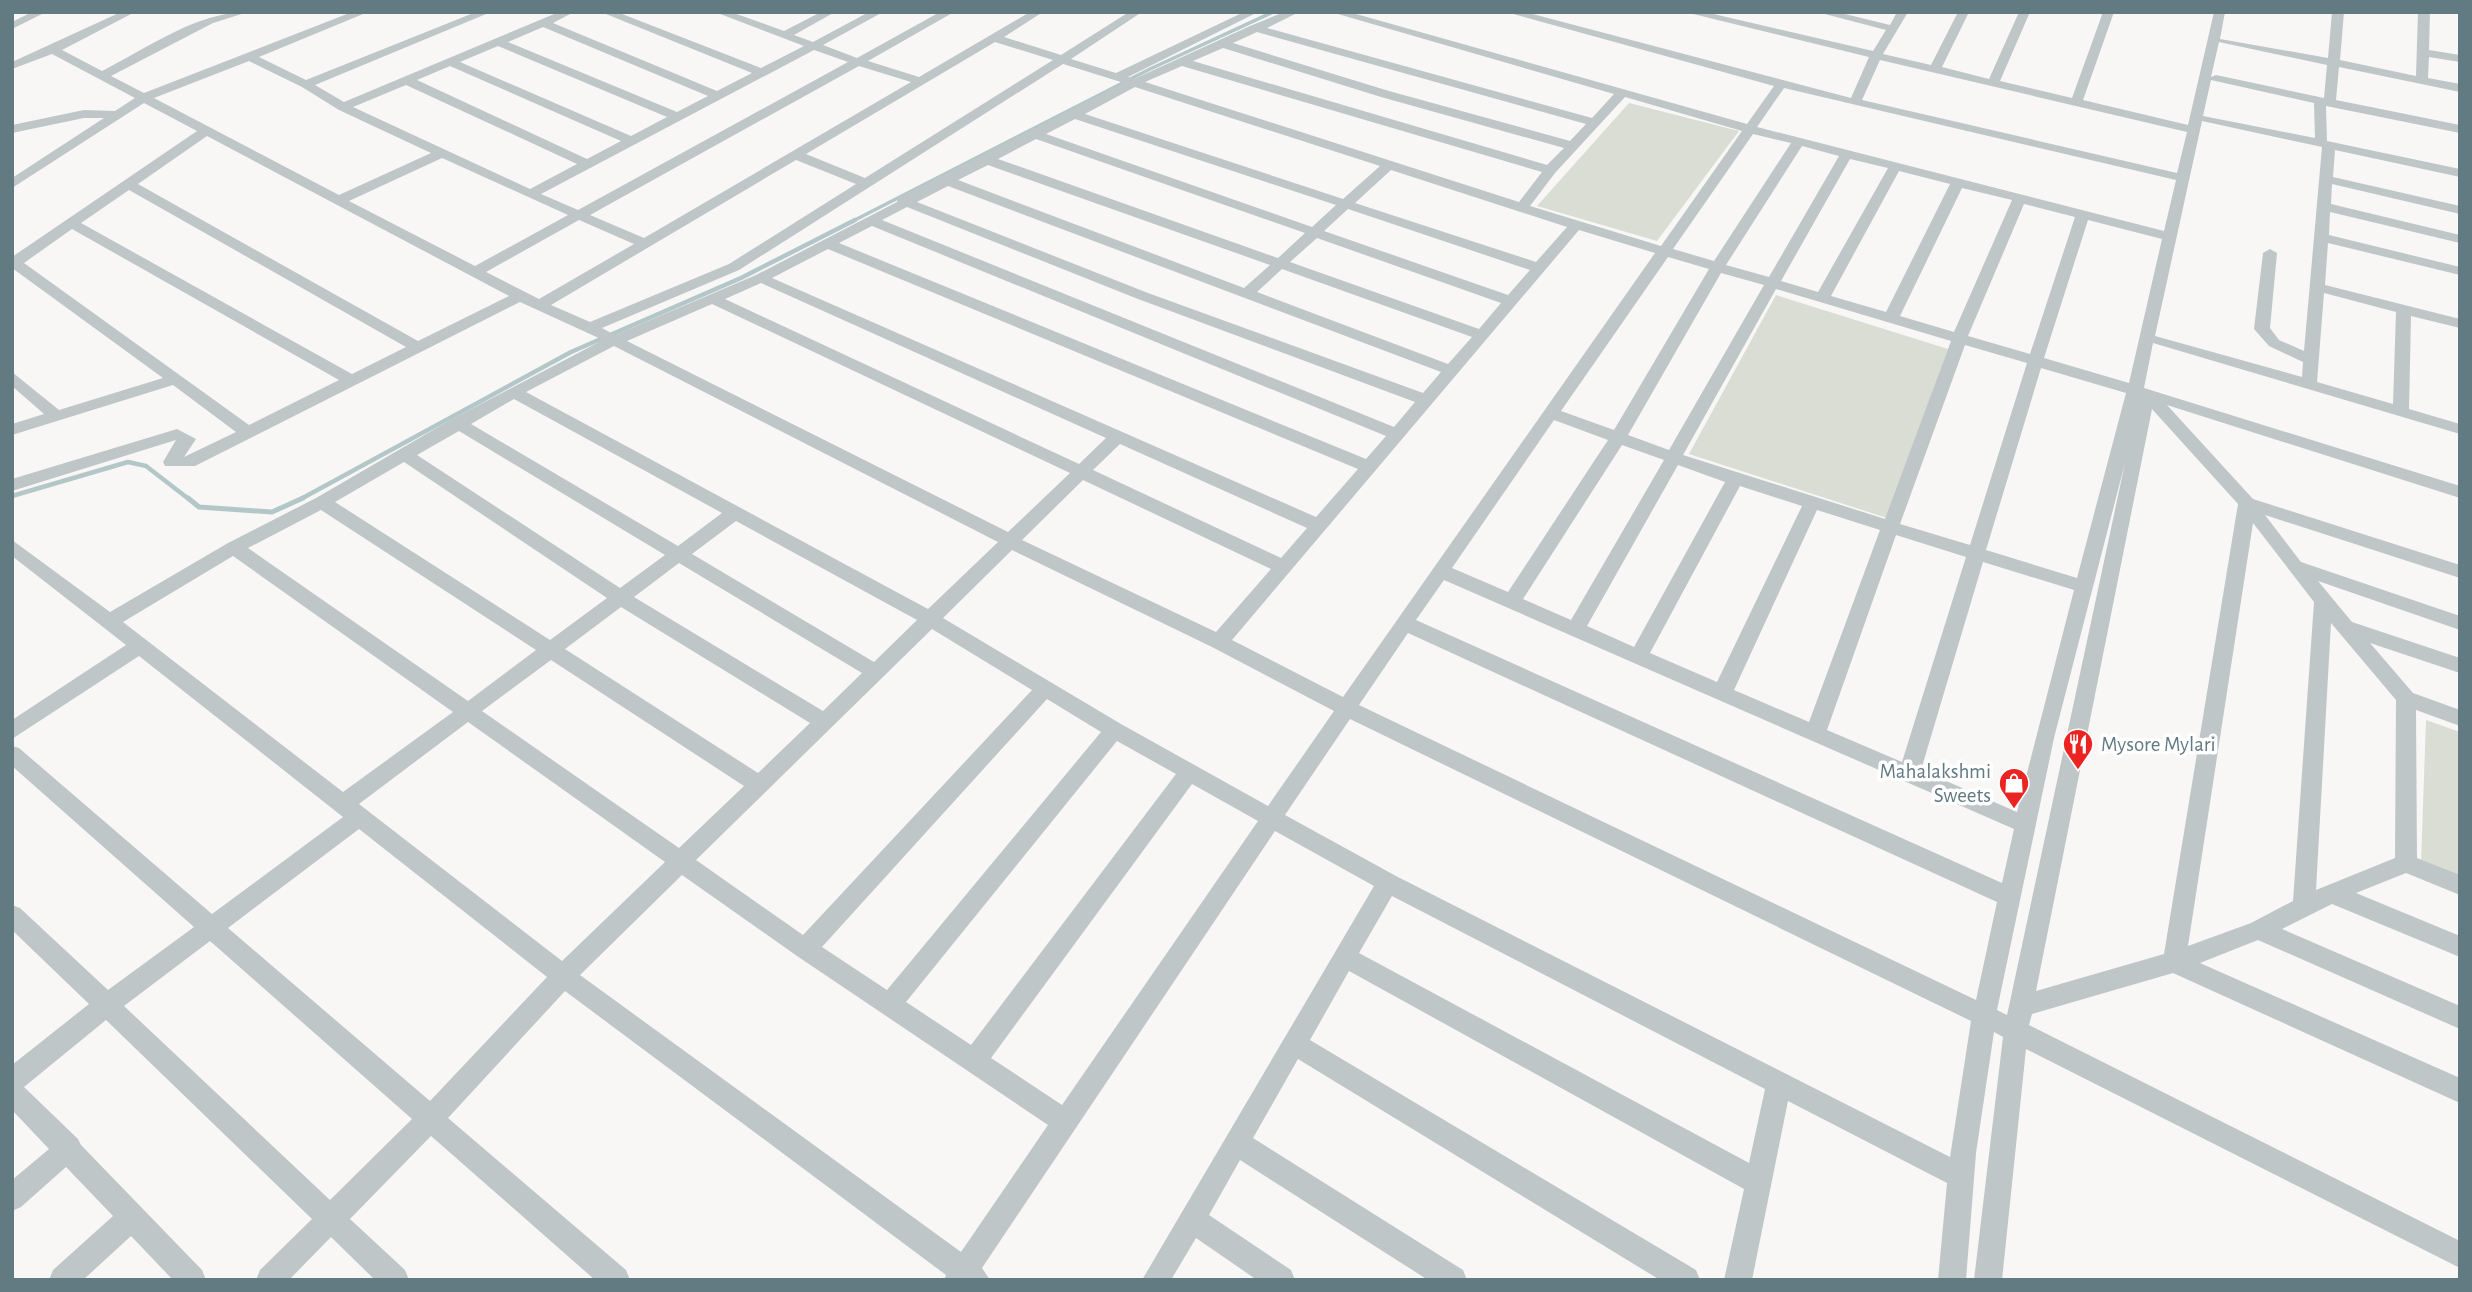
<svg xmlns="http://www.w3.org/2000/svg" width="2472" height="1292" viewBox="0 0 2472 1292" font-family="'Alegreya Sans',sans-serif">
  <style>
    .green { fill: #d9ddd4 }
    .lines { fill: none; stroke-linecap: round; stroke-linejoin: round }
    .stream-far2 { stroke: #b4c7c8; stroke-width: 3.5 }
    .stream-far1 { stroke: #b4c7c8; stroke-width: 4.5 }
    .stream { stroke: #b4c7c8; stroke-width: 5 }
    .minor { fill: #bfc6c8; fill-rule: evenodd }
    .labels { text-anchor: middle; dominant-baseline: central; stroke-width: 7; stroke-linejoin: round; paint-order: stroke }
    .poi-label { font-size: 21px; fill: #627a82; stroke: #fff; text-anchor: start }
  </style>
  <rect width="100%" height="100%" fill="#f8f7f5"/>
  <path class="green" d="M1629 103 1739 131 1657 241 1537 206Z
    M1776 295 1948 349 1887 518 1689 454Z
    M2426 720 2460 732V878L2421 863Z"/>
  <g class="lines">
    <path class="stream-far2" d="M851 222 1150 69 1273 12"/>
    <path class="stream-far1" d="M12 496 128 462 146 466 190 500
      M299 500 571 352 741 278 855 220"/>
    <path class="stream" d="M188 498 199 507 272 512 303 498"/>
    <path class="minor" d="M32 12H46L12 29V22Z
      M121 12H135L62 50 102 71C148 48 196 12 248 12L213 23 111 76 144 93 352 12H368L259 57 306 80 476 12H491L315 85 344 102 559 12H574L553 23 717 91 752 73 601 12H617L761 68 804 46 715 12H731L784 31 821 12H835L794 35 813 42 869 12H883L823 45 857 58 940 12H954L868 61 919 77 1030 12H1043L1004 37 1061 55 1129 12H1142L1071 59 1116 73 1244 12H1258L1128 77 1134 79 1250 26 1284 12H1299L1267 28 1592 118 1614 94 1331 12H1349L1747 124 1774 86 1506 12H1525L1851 98 1869 57 1685 12H1705L1873 51 1886 30 1817 12H1837L1890 25 1897 12H1908L1883 54 1931 65 1958 12H1969L1942 67 1989 79 2019 12H2030L2000 81 2072 98 2103 12H2114L2083 100 2188 125 2214 12H2225L2220 39 2328 58 2332 12H2344L2340 60 2416 76 2418 12H2430L2429 50 2460 55V62L2429 57 2428 78 2460 84V92L2339 67 2336 100 2460 125V133L2326 106 2327 141 2460 169V177L2335 150 2333 177 2460 206V214L2332 184 2331 204 2460 235V243L2330 212 2329 235 2460 267V275L2328 243 2325 285 2460 319V328L2411 316 2409 409 2460 424V434L2153 343 2144 388 2460 486V498L2167 405 2253 499 2460 565V578L2265 515 2301 562 2460 616V630L2318 581 2352 622 2460 658V673L2370 643 2413 693 2460 710V726L2416 710 2417 858 2460 875V895L2406 873 2356 893 2460 936V957L2332 904 2282 929 2460 1006V1029L2258 940 2200 963 2460 1078V1103L2173 973 2032 1014 2029 1025 2460 1241V1268L2026 1049 2002 1280H1974L2003 1037 1994 1032 1976 1153 1966 1280H1938L1947 1183 1788 1101 1752 1280H1724L1744 1189 1349 971 1310 1040 1696 1270 1700 1280H1660L1298 1059 1253 1138 1463 1270 1467 1280H1428L1240 1160 1209 1215 1291 1270 1295 1280H1257L1196 1238 1171 1280H1142L1374 886 1275 831 982 1268 990 1280H944L946 1275 565 991 448 1118 626 1270 630 1280H595L431 1136 350 1219 405 1270 409 1280H375L331 1237 289 1280H256L260 1270 312 1219 106 1020 24 1087 78 1139 81 1145 202 1270 206 1280H173L131 1236 83 1280H49L53 1270 113 1216 66 1167 21 1207 12 1211V1180L49 1149 12 1110V1065L89 1004 12 930V905L20 908 108 990 194 927 12 766V746L19 748 212 914 343 817 139 656 12 739V720L126 645 12 556V540L110 612 228 543 316 498 452 419 603 340 520 302 195 466H165L163 462 176 440 12 491V479L177 429 196 439 184 457 236 432 173 385 12 435V424L44 414 12 386V372L59 410 163 378 12 268V257L197 131 144 103 12 188V178L104 118H84L12 133V125L84 110 115 111 135 98 52 54 12 69V62ZM543 27 708 96 677 112 508 42ZM1257 32 1586 124 1570 141 1389 91 1233 43ZM995 42 1053 60 865 178 806 154ZM2219 42 2327 65 2324 98 2216 75 2211 77ZM498 46 667 117 631 136 460 62ZM1223 48 1381 97 1564 148 1547 165 1193 61ZM814 50 848 62 578 210 541 194ZM1880 60 2187 132 2177 173 1862 100ZM249 61 302 87 339 110 431 153 339 195 154 98ZM1063 64 1124 83 898 198 897 202 756 275 615 335 602 328 739 270ZM450 66 621 141 587 159 417 80ZM859 66 911 82 644 238 590 215ZM1182 66 1542 172 1519 202 1145 82ZM2211 80 2314 103 2315 138 2203 116ZM406 85 577 164 530 189 353 107ZM1135 87 1380 166 1343 199 1085 114ZM1784 88 2176 180 2164 231 1757 127ZM1625 97 1742 131 1661 246 1530 206 1555 173ZM1075 119 1336 205 1312 227 1046 134ZM2202 121 2322 147 2304 351 2279 340 2270 328 2277 253 2270 249 2263 253 2254 329 2269 346 2303 362 2302 377 2155 336ZM1753 134 1791 143 1714 261 1673 249ZM207 136 509 296 418 341 138 184ZM1036 139 1305 233 1278 258 998 159ZM1802 146 1839 156 1769 277 1726 265ZM442 158 568 215 475 266 349 201ZM1850 159 1888 168 1818 292 1781 281ZM796 160 856 184 729 264 590 322 551 305ZM988 165 1270 265 1244 288 958 180ZM1391 170 1567 227 1536 262 1355 203ZM1899 171 1950 184 1886 312 1831 296ZM948 186 1441 372 1423 393 1148 293 917 202ZM1962 188 2012 200 1954 332 1900 316ZM129 190 406 347 352 374 81 223ZM2024 204 2075 217 2030 354 1968 336ZM907 207 1138 299 1415 402 1394 427 882 220ZM1348 209 1530 270 1508 295 1324 231ZM579 220 634 244 539 299 486 272ZM2088 220 2162 239 2129 383 2044 358ZM872 226 1386 436 1366 459 839 243ZM72 229 339 380 249 425 24 263ZM1579 230 1655 253 1343 697 1232 640ZM1317 238 1501 303 1479 329 1290 262ZM828 249 1358 469 1316 517 772 278ZM1668 257 1709 269 1614 430 1561 411ZM1282 269 1472 337 1448 364 1257 292ZM1721 273 1764 285 1669 450 1628 435ZM761 283 1106 438 1079 464 725 299ZM1776 289 1951 341 1885 519 1683 455ZM2324 293 2396 312 2393 404 2317 382ZM712 304 1070 473 1008 532 627 341ZM1965 345 2027 363 1970 545 1900 524ZM614 346 998 542 928 609 526 392ZM2041 368 2126 393 2077 578 1986 550ZM514 399 722 513 678 546 471 424ZM2152 409 2238 504 2164 954 2036 991ZM1554 420 1608 440 1508 592 1452 568ZM459 431 665 555 620 588 417 455ZM1120 444 1307 528 1281 558 1093 470ZM1622 445 1664 460 1571 620 1523 599ZM404 462 607 598 550 640 335 502ZM2125 463 2009 1006 2007 1015 1997 1010 2054 738ZM1678 465 1725 482 1634 647 1587 626ZM1083 480 1271 569 1216 632 1022 540ZM1740 486 1802 506 1717 682 1650 653ZM321 510 536 650 468 701 248 548ZM1817 510 1880 530 1809 722 1734 690ZM736 521 917 620 874 662 692 554ZM2253 523 2314 602 2293 901 2251 923 2188 946ZM1896 535 1966 557 1902 762 1827 730ZM1012 550 1212 647 1334 711 1268 806 1121 724 943 618ZM233 556 453 712 343 792 123 622ZM1983 562 2074 590 2017 812 1921 770ZM679 563 862 673 823 711 634 597ZM1444 580 2014 829 2002 883 1416 620ZM621 607 810 723 758 773 565 649ZM2331 623 2396 700 2395 858 2316 890ZM932 629 1032 690 803 935 696 860ZM1408 633 1997 902 1976 1000 1359 705ZM551 660 744 786 679 848 482 711ZM1047 699 1101 732 887 990 822 947ZM1350 719 1971 1021 1950 1157 1396 876 1285 815ZM468 722 665 862 562 961 359 804ZM1117 741 1176 774 971 1045 906 1002ZM1192 784 1258 821 1062 1105 991 1058ZM359 829 547 977 430 1101 228 928ZM682 875 797 956 1048 1125 961 1252 580 975ZM1392 896 1765 1089 1749 1163 1359 953ZM210 941 412 1119 330 1200 124 1006Z"/>
  </g>
  <defs>
    <g id="restaurant-pin" transform="scale(1.575)"><path d="M0 17L-7.5 6A9.5 9.5 0 1 1 7.5 6Z" fill="#eb2422" stroke="#fff"/><path d="M-5-6h1v4h1v-4h1v4h1v-4h1v5L-1.5 .5V6h-2V.5L-5-1ZM5-6V6H3V1.5H1.5Q1.5-4 5-6Z" fill="#fff"/></g>
    <g id="shop-pin" transform="scale(1.575)"><path d="M0 17L-7.5 6A9.5 9.5 0 1 1 7.5 6Z" fill="#eb2422" stroke="#fff"/><path d="M-5-2.5h2.3a2.7 3.5 0 0 1 5.4 0H5L5.5 6h-11ZM-1.5-2.5h3a1.5 2.3 0 0 0-3 0Z" fill="#fff"/></g>
  </defs>
  <g fill-rule="evenodd">
    <use href="#restaurant-pin" x="2078" y="744"/>
    <use href="#shop-pin" x="2014" y="783"/>
  </g>
  <g class="labels">
    <g class="poi-label">
      <text x="2101" y="744">Mysore Mylari</text>
      <text x="1991" y="771" text-anchor="end">Mahalakshmi<tspan x="1991" dy="24">Sweets</tspan></text>
    </g>
  </g>
  <rect width="2472" height="1292" fill="none" stroke="#627a82" stroke-width="28"/>
</svg>
